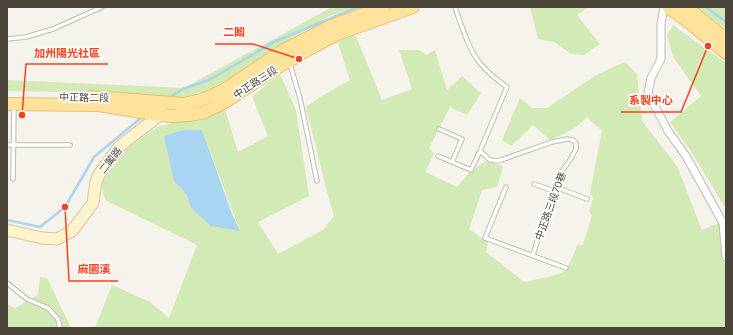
<svg xmlns="http://www.w3.org/2000/svg" width="733" height="335" viewBox="0 0 733 335" font-family="Lato,'Noto Sans TC',sans-serif">
  <style>
    .green { fill: #d2eab5; fill-rule: evenodd }
    .water { fill: #a9d4f2 }
    .lines { fill: none; stroke-linecap: round; stroke-linejoin: round }
    .stream { stroke: #a9d4f2; stroke-width: 2.5 }
    .lane-casing { stroke: #c2bbae; stroke-width: 5.5 }
    .street-casing { stroke: #c2bbae; stroke-width: 9 }
    .secondary-casing { stroke: #d6c79b; stroke-width: 13 }
    .primary-casing { stroke: #e6c16a; stroke-width: 14 }
    .lane { stroke: #fff; stroke-width: 3.5 }
    .street { stroke: #fff; stroke-width: 7 }
    .secondary { stroke: #fff3cd; stroke-width: 11 }
    .primary { stroke: #ffe39c; stroke-width: 12 }
    .labels { text-anchor: middle; dominant-baseline: central; stroke-width: 3.5; stroke-linejoin: round; paint-order: stroke }
    .street-label { font-size: 10px; fill: #4b4439; stroke: #fff }
    .leader { fill: none; stroke: #fc3f1d; stroke-width: 1.5 }
    .callout-dot { fill: #fc3f1d; stroke: #fff; stroke-width: 1.5 }
    .callout-label { font-size: 11px; text-anchor: middle; font-weight: bold; fill: #fc3f1d; stroke: #fff; stroke-width: 3.5; stroke-linejoin: round; paint-order: stroke }
  </style>
  <rect width="100%" height="100%" fill="#f6f3ec"/>
  <path class="green" d="M332 7H356L329 16 278 46 222 83 182 99 106 93 7 91V80L184 88Z
    M530 7H589L577 15 600 44 584 55 571 54 554 42 538 39Z
    M697 7H726V29Z
    M673 25 726 63V209L690 150 670 122 701 96 673 57 667 35Z
    M355 34 382 100 412 89 399 50H419L426 55 435 50 447 90 462 76 481 93 467 115 450 107 429 148 434 154 425 172 457 187 468 174 485 161 503 166 497 187 482 190 469 229 488 242 486 252 524 282 548 277 566 271 578 244 583 245 592 215 589 212 593 198 590 193 602 131 587 117C575 130 566 133 550 140L533 125 511 146 502 140 520 98 532 108H547L596 75 625 62 637 74 642 121 677 166 702 230 726 220V328H95L112 285 150 302 169 318 197 245 105 200 101 183 122 152 157 127 206 114 224 106 238 152 268 136 252 97 280 74 296 110 309 196 258 222 278 254 323 230 334 216 325 184 306 107 320 97 350 80 337 40ZM202 130 240 231 191 208 186 194Z
    M40 277 47 278 71 328H7V304L15 308 38 295Z"/>
  <path class="water" d="M183 130H202L232 214 240 231 211 226 191 208 186 194 174 181 164 136Z"/>
  <g class="lines">
    <path class="stream" d="M706 7 726 22
      M169 98 183 89 209 80 276 41 358 7
      M7 220 40 227 65 207 94 157 142 117"/>
    <g class="lane-casing">
      <path id="lane" d="M455 7C461 24 468 48 479 62 487 72 497 80 507 87L480 151 490 160 498 161 552 142 567 139 573 140 576 143V149L570 160 562 171 545 215 533 255
        M7 39 26 37 53 29 102 7
        M290 64 300 98 317 181
        M439 129 462 139 452 162
        M7 145H70
        M438 156 471 170 480 151
        M13 179 14 105
        M534 184 554 191
        M506 187 485 238 566 268
        M556 187 587 199
        M7 283 27 299 48 308 58 319 60 328"/>
    </g>
    <g class="street-casing">
      <path id="street" d="M664 7 661 24V59L651 78 648 93 668 131 686 156 723 223 726 257"/>
    </g>
    <g class="secondary-casing">
      <path id="secondary" d="M7 230 42 238 57 239 72 231 93 203 96 181 100 173 118 148 130 138 160 115V108"/>
    </g>
    <g class="primary-casing">
      <path id="primary" d="M668 7 685 19 726 53
        M686 7 726 39
        M90 97 108 98 184 104 201 100 224 90 284 50 329 27 383 7
        M7 104 99 105 160 115 173 116 190 115 205 112 225 102 275 69 307 50 337 34 413 7"/>
    </g>
    <use href="#lane" class="lane"/>
    <use href="#street" class="street"/>
    <use href="#secondary" class="secondary"/>
    <use href="#primary" class="primary"/>
  </g>
  <g class="labels">
    <g class="street-label">
      <text transform="translate(255 82) rotate(-33)">中正路三段</text>
      <text transform="translate(84 97) rotate(1)">中正路二段</text>
      <text transform="translate(110 160) rotate(-52)">二鬮路</text>
      <text transform="translate(550 206) rotate(-70)">中正路三段70巷</text>
    </g>
  </g>
  <path class="leader" d="M299 59L253 44H215M22 115L26 64H108M708 46L681 112H621M65 207L69 281H118"/>
  <g class="callout-dot">
    <circle cx="299" cy="59" r="4"/>
    <circle cx="22" cy="115" r="4"/>
    <circle cx="708" cy="46" r="4"/>
    <circle cx="65" cy="207" r="4"/>
  </g>
  <g class="callout-label">
    <text x="234" y="36">二鬮</text>
    <text x="67" y="57">加州陽光社區</text>
    <text x="651" y="104">系製中心</text>
    <text x="94" y="273">麻園溪</text>
  </g>
  <rect width="733" height="335" fill="none" stroke="#4b4439" stroke-width="16"/>
</svg>
